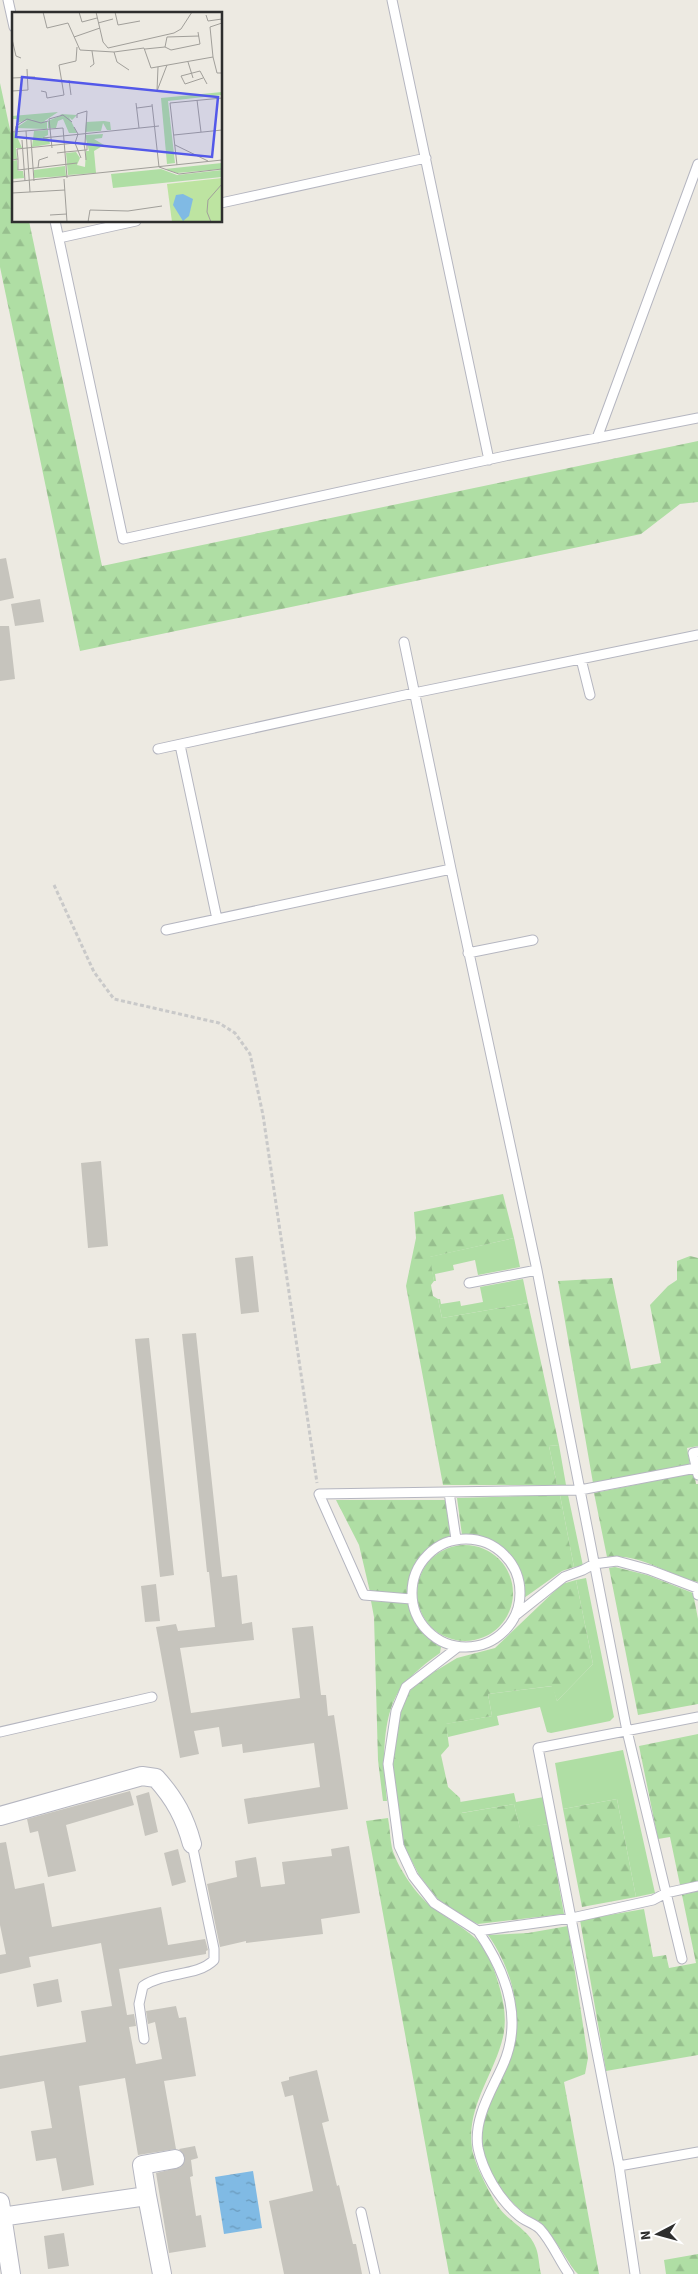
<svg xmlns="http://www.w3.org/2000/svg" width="698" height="2274" viewBox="0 0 698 2274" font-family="'Source Sans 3',sans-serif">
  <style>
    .grass { fill: #afdea4 }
    .forest { fill: url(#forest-firs) }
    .water { fill: url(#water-ripples) }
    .building { fill: #c6c4bd }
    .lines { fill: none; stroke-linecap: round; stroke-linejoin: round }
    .service-casing { stroke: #b5b6c0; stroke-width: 11 }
    .minor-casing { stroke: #b5b6c0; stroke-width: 20 }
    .path { stroke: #c9c9c9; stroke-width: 3; stroke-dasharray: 4 2.5; stroke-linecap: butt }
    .service { stroke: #fff; stroke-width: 9 }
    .minor { stroke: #fff; stroke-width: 18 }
    .inset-road { fill: none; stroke: #a19f9a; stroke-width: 1 }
    .view { fill: #5358e9; fill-opacity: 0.15; stroke: #5358e9; stroke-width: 2.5 }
    .inset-edge { fill: none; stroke: #2e2e2e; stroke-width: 2.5 }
  </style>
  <defs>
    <pattern id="forest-firs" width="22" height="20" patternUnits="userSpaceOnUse" patternTransform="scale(1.25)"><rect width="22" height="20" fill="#afdea4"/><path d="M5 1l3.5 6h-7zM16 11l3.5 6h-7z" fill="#97bf8e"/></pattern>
    <pattern id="water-ripples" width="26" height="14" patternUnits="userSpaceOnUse" patternTransform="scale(1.25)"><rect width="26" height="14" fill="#80bae4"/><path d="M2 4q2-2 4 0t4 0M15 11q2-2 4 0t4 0" fill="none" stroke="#6998b9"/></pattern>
  </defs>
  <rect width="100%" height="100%" fill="#edeae2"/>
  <path class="grass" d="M514 1238 520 1267 478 1275 475 1260 453 1265 454 1270 435 1274 436 1281H434L429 1257Z
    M523 1279 528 1303 442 1318 438 1299H440L441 1304 460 1301 461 1306 483 1302 480 1287Z
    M559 1445 566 1485H557L549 1446Z
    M560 1495H568L583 1566 574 1567Z
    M586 1578 614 1717 610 1721 551 1733 547 1732 540 1707 497 1716 499 1725 448 1737 445 1724 492 1716 488 1694 553 1686 557 1701 593 1664 576 1580Z
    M623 1750 655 1893 636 1897 617 1799 563 1809 555 1763Z
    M514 1793 516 1802 544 1797 548 1824 520 1829 514 1804 461 1813 460 1802Z"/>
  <path class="forest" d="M0 83 14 148V221H29L102 566 698 441V502L680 504 641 534 80 651 0 267Z
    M503 1194 514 1238 430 1257 434 1281 431 1285 433 1296 438 1299 442 1318 528 1303 559 1445 549 1446 557 1485H443L406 1286 416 1238 414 1212Z
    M690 1256 698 1258V1446L687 1448 690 1464 593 1483 558 1281 612 1278 631 1369 661 1363 650 1305 668 1286 677 1280V1261Z
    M694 1473 696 1484H698V1582C667 1575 640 1553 607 1557L594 1493Z
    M560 1495 574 1567 562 1571 524 1598C521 1590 523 1582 520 1574 510 1550 489 1532 462 1535L457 1498Z
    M336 1500H446L450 1536C422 1549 409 1562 408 1594L370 1592 359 1545Z
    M417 1593a48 48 0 1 1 96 0a48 48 0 1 1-96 0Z
    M615 1567 647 1575 693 1593 698 1619V1704L638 1715 609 1568Z
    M576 1580 593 1664 557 1701 552 1686 488 1694 492 1716 446 1724 449 1746 441 1755 448 1787 460 1798 462 1813 514 1804 520 1828 548 1824 564 1914 478 1924 460 1916 440 1902 419 1875 404 1846 391 1764 399 1713 408 1692 429 1675 457 1658 495 1648 562 1584Z
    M371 1601 409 1603C414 1624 424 1635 441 1647L440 1653C427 1662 414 1673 404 1684 380 1713 383 1766 387 1801H383L378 1760 374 1617Z
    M698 1734V1881L680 1885 670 1837 658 1839 639 1746Z
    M617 1799 636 1897 582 1907 563 1809Z
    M388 1818C390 1828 390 1839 392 1848 397 1867 417 1896 432 1907 452 1923 480 1934 490 1959 499 1983 509 2011 503 2037 494 2075 466 2107 472 2148 473 2161 492 2199 500 2209 511 2223 530 2231 536 2248 539 2256 539 2266 541 2274H449L366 1821Z
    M698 1891V2055L606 2071 580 1920 644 1909 653 1957 666 1955 669 1968 696 1963 682 1895Z
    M568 1926 588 2058 585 2074 564 2082 599 2274H578L575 2271C565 2257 556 2240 544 2228 538 2221 529 2217 523 2212 504 2196 484 2171 482 2146 478 2117 495 2092 506 2067 526 2023 515 1973 488 1935L528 1933Z
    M698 2254V2274H666L664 2260Z"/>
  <path class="water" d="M253 2171 262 2228 224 2234 215 2177Z"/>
  <path class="building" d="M6 558 14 598 0 601V559Z
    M40 599 44 622 15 626 11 604Z
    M0 626H9L15 679 0 681Z
    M101 1161 108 1246 88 1248 81 1163Z
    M253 1256 259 1312 241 1314 235 1258Z
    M196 1333 222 1577 237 1575 242 1624 252 1622 254 1640 180 1648 191 1713 300 1698 292 1628 313 1626 321 1695H326L328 1716 334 1715 348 1809 248 1824 244 1799 320 1787 314 1743 243 1753 242 1744 222 1747 219 1727 194 1731 199 1754 180 1758 156 1627 176 1624 178 1631 215 1627 209 1572H207L182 1334Z
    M149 1338 174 1575 160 1577 135 1339Z
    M156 1584 160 1621 145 1622 141 1586Z
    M130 1791 134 1805 66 1825 76 1871 48 1877 38 1831 30 1833 27 1819Z
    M149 1792 158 1832 145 1836 136 1796Z
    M6 1842 15 1889 44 1883 52 1927 161 1907 168 1945 205 1939 208 1950 206 1951V1954L119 1969 127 2015 134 2014 136 2026 129 2027 136 2064 162 2059 155 2022 148 2024 146 2011 176 2006 179 2018 186 2017 196 2076 164 2081 176 2149 138 2155 125 2078 79 2086 94 2185 62 2191 56 2158 36 2161 31 2131 52 2128 44 2081 0 2089V2056L86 2042 81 2011 112 2006 101 1943 29 1957 31 1967 0 1974V1955L6 1954 0 1925V1843Z
    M349 1846 360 1913 321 1919 323 1934 246 1943V1941L220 1947 207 1884 237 1877 235 1861 256 1857 261 1887 285 1884 282 1862 332 1856 331 1849Z
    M178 1849 186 1882 172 1886 164 1853Z
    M58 1979 62 2002 37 2007 33 1984Z
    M317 2070 329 2121 322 2123 337 2186 339 2185 353 2244H356L362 2274H284L269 2201 313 2191 293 2095 285 2097 281 2082 289 2080V2077Z
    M195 2146 198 2158 191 2160 193 2176 190 2177 196 2216 201 2215 206 2247 169 2253 156 2173 181 2167 185 2158 179 2149Z
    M64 2233 69 2266 48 2269 44 2236Z"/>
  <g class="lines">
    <g class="service-casing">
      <path id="service" d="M8 0 14 27
        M392 0 489 460
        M221 203 426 158
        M55 221 123 539 505 456 698 418
        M59 238 136 221
        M597 438 698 164
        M404 642 451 869 537 1270 627 1731 682 1959
        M581 659 590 695
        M180 745 217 919
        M158 749 414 693 698 635
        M166 930 451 869
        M468 953 533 940
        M469 1283 537 1270
        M698 1452 693 1453 698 1475
        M449 1492 456 1539
        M412 1593a54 54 0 1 1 108 0a54 54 0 1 1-108 0Z
        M411 1599 364 1595 319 1494 580 1490 696 1468
        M516 1615 564 1577 583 1570 594 1564 617 1561 650 1570 697 1588 698 1595
        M458 1647 406 1687 396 1711 388 1764 399 1846 413 1876 434 1903 478 1931 572 1918 653 1900 666 1893 698 1886
        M0 1732 152 1697
        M478 1931C505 1970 524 2018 503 2065 492 2090 473 2119 478 2148 483 2172 499 2199 518 2215 524 2221 534 2223 540 2229 552 2242 559 2260 569 2274
        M144 2039 139 2004 143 1986C166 1971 197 1977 214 1960V1949L192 1844
        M619 2166 698 2152
        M361 2212 375 2274
        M635 2274 619 2166 538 1748 698 1717"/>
    </g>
    <g class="minor-casing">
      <path id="minor" d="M0 1816 142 1776 156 1778C175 1799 185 1818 192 1844
        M147 2196 142 2165 175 2159
        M0 2202 11 2274
        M0 2217 147 2196 162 2274"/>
    </g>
    <path class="path" d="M54 885 94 972 114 999 219 1023 235 1033 250 1054 263 1115 317 1483"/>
    <use href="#service" class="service"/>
    <use href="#minor" class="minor"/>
  </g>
  <g transform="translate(12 12)">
    <rect width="210" height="210" fill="#edeae2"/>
    <path d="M210 80V83L156 89 163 151 155 152 149 86ZM46 100 31 110 19 107 5 111V107H0V104ZM48 102 65 103 60 108 57 105 65 121H57L51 107 46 109 44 116H36V109L50 103ZM17 107 35 110V117L4 116ZM92 109 98 110 99 118H95L91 111 89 119 73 120 74 110ZM36 118V123L32 125 37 127 38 132 20 135 22 119ZM3 120 10 136H4L5 147H0V121ZM91 122 90 126 82 127 92 133 82 139 84 161 56 163 54 141 64 140 68 146 65 153 73 155 74 139H77L73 123ZM5 148 6 159H11L12 166 0 167V149ZM210 151V157L165 161 153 157ZM53 154 54 164 22 166V158ZM149 157 165 163 210 158V165L101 176 99 162Z" fill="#afdea4"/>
    <path d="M210 166V210H160L155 172Z" fill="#bde4a1"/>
    <path d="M171 182 181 187 177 204 171 209 161 193 164 183Z" fill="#80bae4"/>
    <path class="inset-road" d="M31 0 35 16 56 11 68 38 102 40 132 36 139 56 201 45M67 0 70 10 85 6M84 0 91 30 96 36 162 21 169 17 180 0M103 0 106 13 128 9M194 3 196 9 210 7M86 11 101 7M210 11 198 15 201 45 205 61H210M62 25 88 16M0 27 4 44 9 46M153 35 159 38 188 32 186 20M133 37 153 35 155 25 187 24M102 40 105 50 117 58M176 50 181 66M78 55 82 52 80 39M146 55 145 79 155 53M0 66 23 65M191 66 173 72 169 64 188 59 195 72M57 68 59 83M0 79 16 78 15 57M29 79 34 80 35 86 52 83 47 53 64 49 65 35M185 88 189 120M124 91 127 116M140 92 147 155 167 162 210 157M125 96 140 94M65 106V102L75 99 73 132M3 119 4 114 15 107 29 111 36 109M14 119 18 180M0 120 51 116 55 166M162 123 210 118M31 126 147 114M10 128 13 169M19 128 22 169M63 131 69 146M163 133 196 149M40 136 37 107 51 103 60 110M45 141 53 140 64 139 73 138H75V132H72L73 138 74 147V148M6 147V158L65 151M0 148 6 147 5 137 63 131 66 122 62 115M165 153 158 91 210 86M26 156 27 148 36 145M52 167 55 210M0 170 210 148M0 181 53 178M38 203 55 202M76 210 78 198 116 199 150 194M199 210 195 200 196 188 210 172"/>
    <path class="view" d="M10 65 206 85 200 145 4 125Z"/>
    <rect width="210" height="210" class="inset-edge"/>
  </g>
  <g transform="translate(658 2234) rotate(264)" stroke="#ffffff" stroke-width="4" paint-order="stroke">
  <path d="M0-4L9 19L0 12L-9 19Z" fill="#2e2e2e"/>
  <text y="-8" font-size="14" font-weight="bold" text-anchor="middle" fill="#2e2e2e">N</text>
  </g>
</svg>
